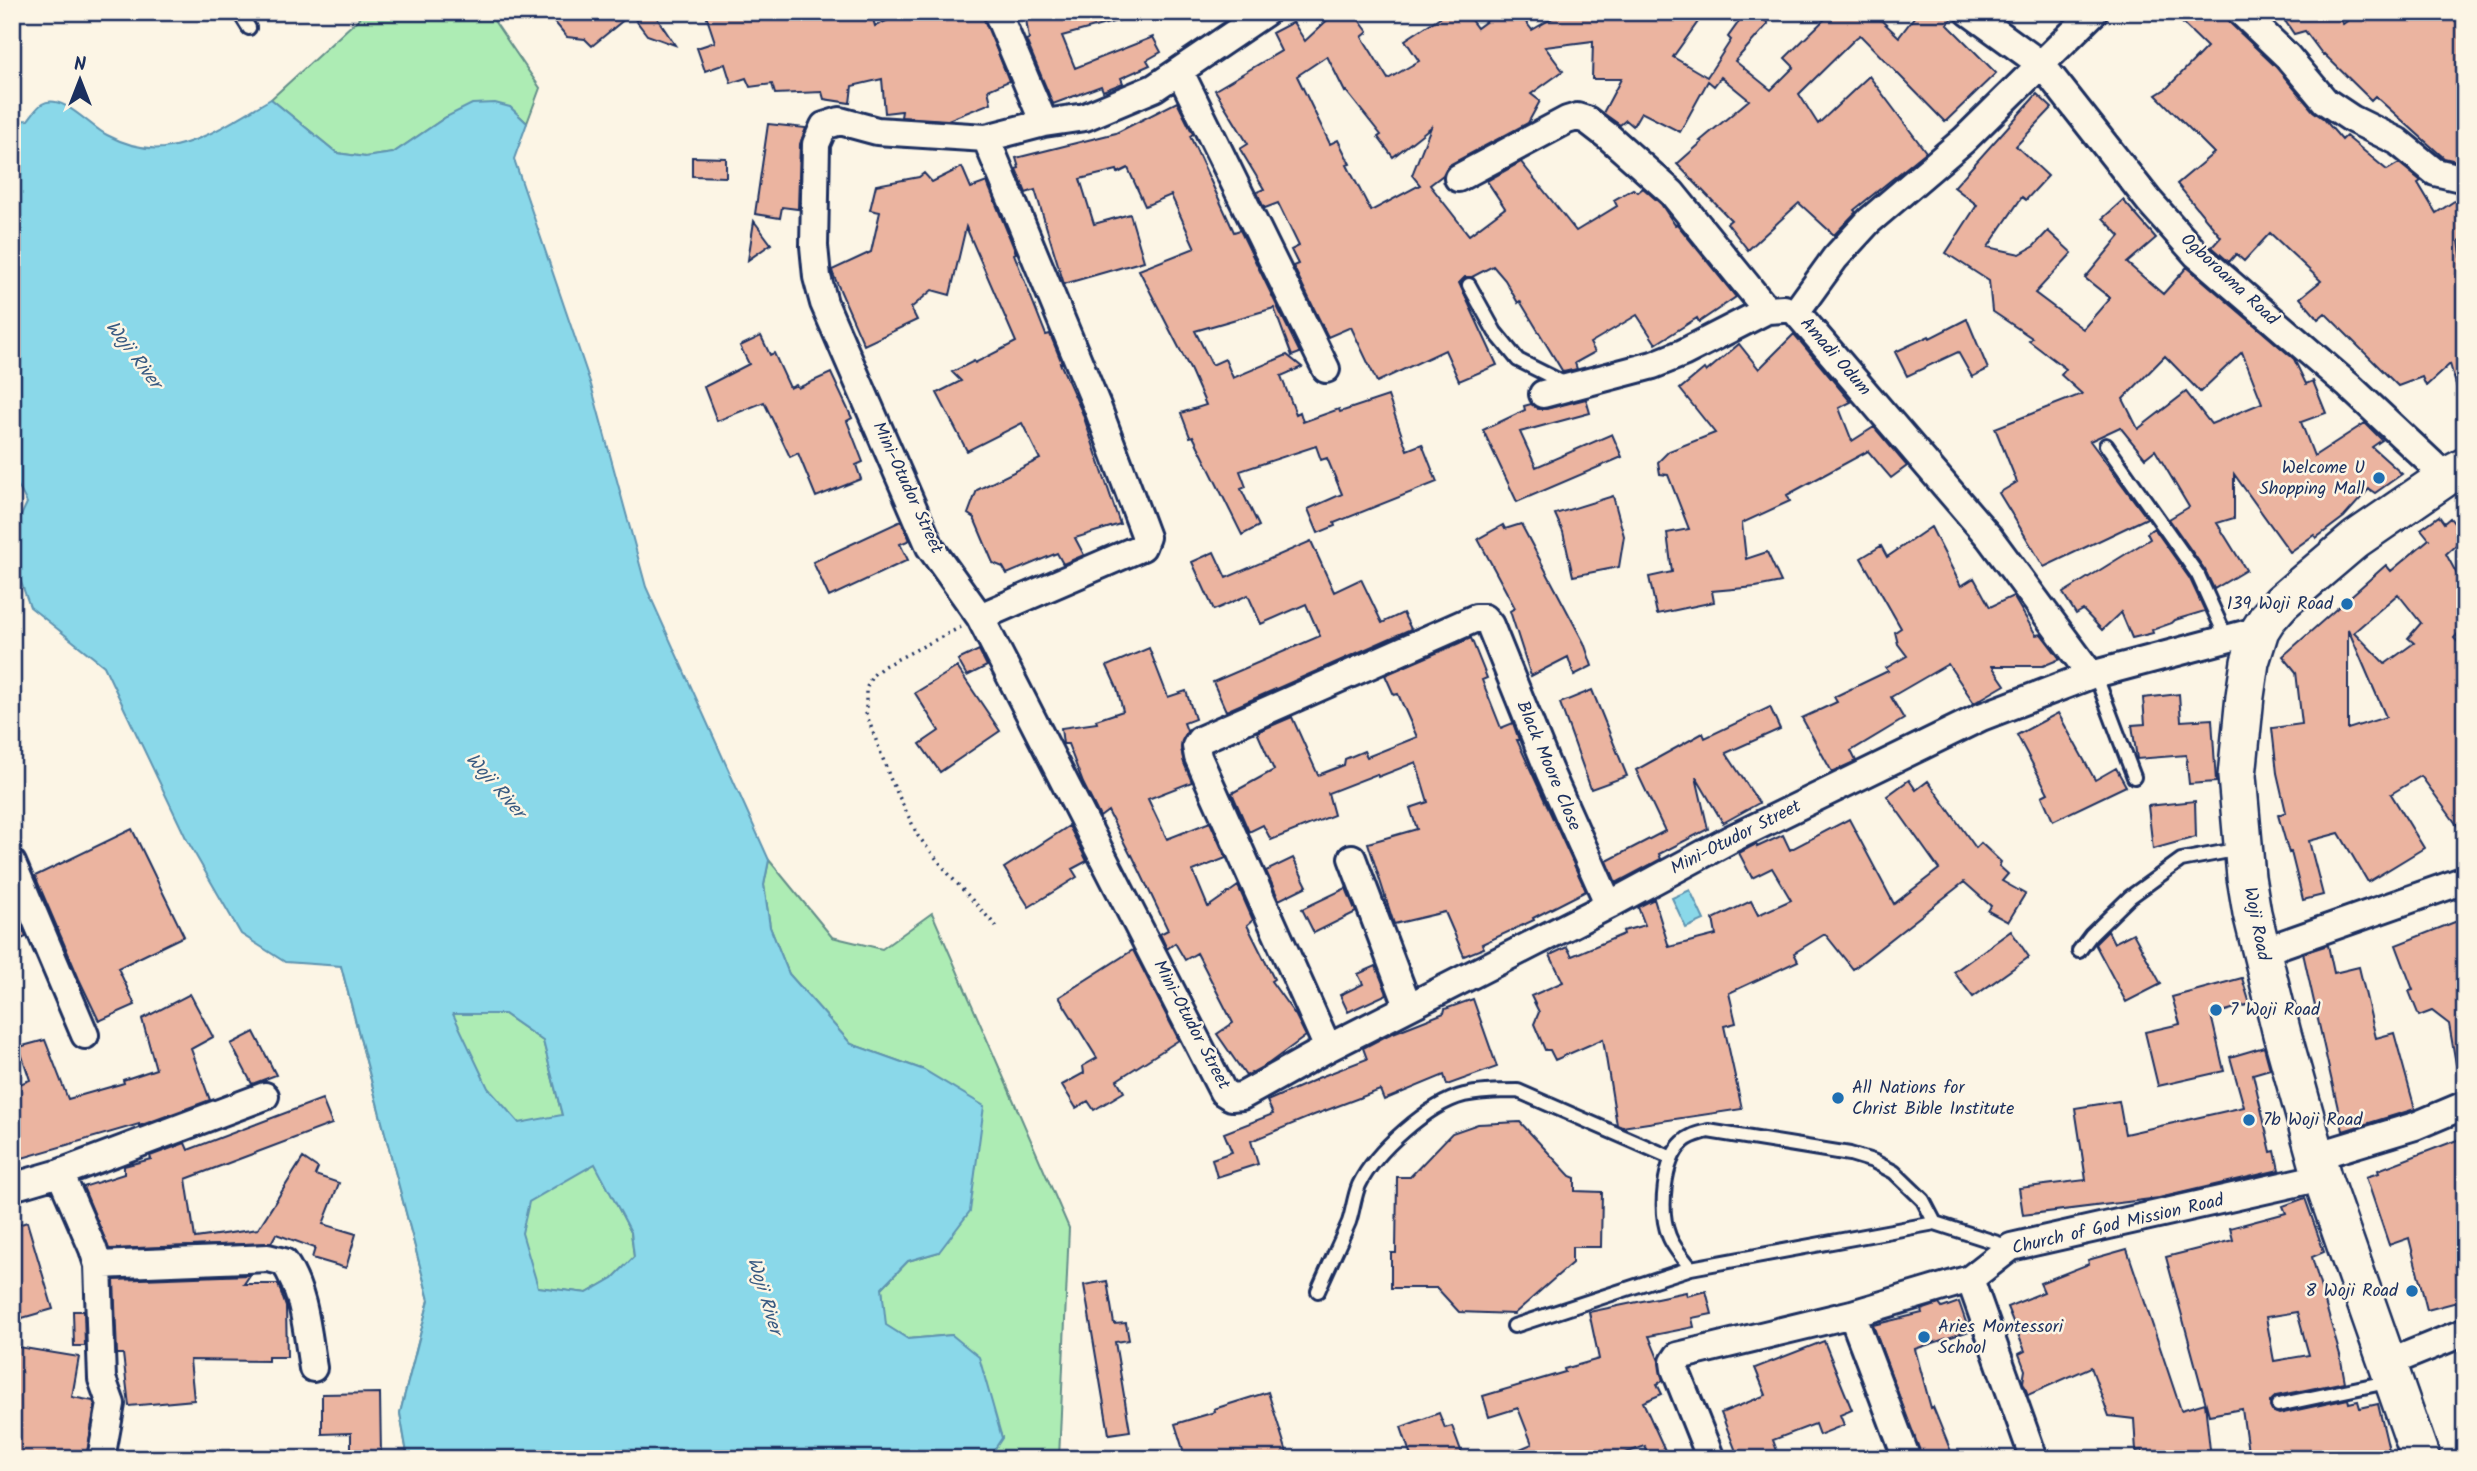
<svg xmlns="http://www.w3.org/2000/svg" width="2477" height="1471" viewBox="0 0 2477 1471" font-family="Kalam,sans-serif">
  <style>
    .green { fill: #adecb4; stroke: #648e89; stroke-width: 2 }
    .water { fill: #8ad8e9; stroke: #5e94b1; stroke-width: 2; fill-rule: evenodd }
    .building { fill: #ebb4a0; stroke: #1b2f5e; stroke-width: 2; fill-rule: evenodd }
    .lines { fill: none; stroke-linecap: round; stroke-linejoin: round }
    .lane-casing { stroke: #1b2f5e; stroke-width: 18 }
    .street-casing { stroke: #1b2f5e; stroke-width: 32 }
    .secondary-casing { stroke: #1b2f5e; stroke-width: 42 }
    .path { stroke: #1b2f5e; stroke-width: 3.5; stroke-dasharray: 2 5; stroke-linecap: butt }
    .lane { stroke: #fcf5e5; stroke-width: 12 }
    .street { stroke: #fcf5e5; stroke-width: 26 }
    .secondary { stroke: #fcf5e5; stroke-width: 37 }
    .poi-dot { fill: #1f6fb2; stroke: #fcf5e5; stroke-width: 2.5 }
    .labels { text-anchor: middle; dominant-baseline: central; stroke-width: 5; stroke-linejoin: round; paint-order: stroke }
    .street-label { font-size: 18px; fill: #1b2f5e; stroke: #fcf5e5 }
    .poi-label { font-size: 18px; fill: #1b2f5e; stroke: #fcf5e5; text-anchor: start }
    .water-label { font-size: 19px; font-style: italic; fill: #375981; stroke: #fcf5e5 }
  </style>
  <rect width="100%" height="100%" fill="#fcf5e5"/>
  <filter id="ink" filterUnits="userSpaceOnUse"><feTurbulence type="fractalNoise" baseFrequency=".0143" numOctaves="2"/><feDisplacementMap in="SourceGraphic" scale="14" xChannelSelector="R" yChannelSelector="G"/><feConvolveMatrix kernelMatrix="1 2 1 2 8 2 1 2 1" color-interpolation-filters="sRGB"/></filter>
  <g filter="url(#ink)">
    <path class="green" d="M366 12H488L540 88 527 123 510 107 446 117 393 153 365 157 337 153 271 99Z
      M769 860 832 937 882 949 932 913 1069 1228 1059 1459H988L1002 1437 952 1335 908 1339 885 1325 882 1288 908 1261 939 1252 924 1070 851 1044 789 974 770 927 764 885Z
      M341 966 452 1014H504L543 1041 562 1115 596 1164 631 1232 634 1257 613 1278 587 1293 537 1287 408 1459 400 1413 429 1300Z"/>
    <path class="water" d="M271 99 337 153 365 157 393 153 446 117 472 104 495 103 510 107 527 123 514 159 591 385 646 587 769 860 764 885 770 927 789 974 851 1044 924 1070 984 1106 970 1211 939 1252 908 1261 882 1288 886 1325 908 1339 952 1335 979 1357 1002 1438 988 1459H408L400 1413 429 1300 341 966 285 962 241 934 187 840 104 666 30 607 12 557V535L27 503 12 474V121L28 120C32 115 37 107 42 104 62 92 90 127 107 135 124 144 145 150 164 148 203 143 237 118 271 99ZM453 1014H504L543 1041 562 1115 519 1123 488 1088ZM595 1164 631 1232 634 1257 613 1278 587 1293 538 1287 522 1233 529 1202Z
      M1690 890 1704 920 1686 928 1672 898Z"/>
    <path class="building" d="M563 12H653L675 45 647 35 631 14 592 46 585 39 567 37 553 20Z
      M705 12H871L875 26 906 12H982L1009 81 988 90 991 103 948 120 901 117 902 111 885 113 882 79 852 86 850 103 824 99 822 92 775 94 772 84 750 87 746 78 731 83 725 64 705 71 697 48 715 42Z
      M1025 12H1128V18L1062 36 1075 68 1153 37 1161 52 1147 60 1150 65 1121 78 1123 83 1103 91 1101 86 1053 104 1026 40 1029 39Z
      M1336 12H1353L1368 32 1362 37 1388 79 1419 61 1405 40 1448 12H1465L1477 28 1499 12H1518L1532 30 1563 12H1705L1673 57 1707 77 1731 40 1728 37 1743 16 1762 15 1768 24 1735 61 1771 90 1794 67 1785 58 1832 12H1870L1881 20 1899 37 1918 12H1954V16L1947 24 1996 73 1945 122 1860 35 1856 38 1799 94 1818 124 1869 76 1926 152 1854 210 1856 212 1834 235 1799 203 1748 250 1727 223 1731 220 1677 164 1702 142 1700 141 1749 100 1721 77 1714 86 1708 81 1680 132 1641 112 1633 126 1626 120 1620 125 1603 113 1621 79H1592L1593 41 1545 47 1563 71 1531 94 1540 101 1528 123 1451 164 1443 175 1430 185 1469 235 1505 208 1487 181 1521 162 1576 231 1617 206 1614 200 1633 189 1638 192 1643 188 1661 204 1675 225 1677 224 1736 297 1699 322 1697 318 1656 344 1637 315 1590 343 1595 352 1575 363 1577 369 1563 372 1520 301 1518 303 1505 280 1493 266 1472 277H1465L1459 283 1497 365 1459 381 1445 350 1377 382 1351 327 1328 337 1293 266 1298 264 1291 250 1299 246 1278 203 1265 208 1262 204 1257 192 1264 189 1240 149 1248 144 1215 90 1281 51 1272 33 1293 22 1305 41ZM1327 56 1345 92 1346 91 1381 135 1378 137 1393 157 1431 127 1412 175 1420 185 1371 211 1347 165 1350 164 1338 140 1330 144 1297 76Z
      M2171 12H2222L2230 23 2276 67 2313 111 2324 119 2342 140 2346 136 2387 170 2399 163 2421 181 2418 183 2436 213 2465 194V238L2459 241 2465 284V397L2460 398 2450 364 2426 386 2422 377 2398 386 2325 313 2318 319 2300 298 2321 281 2270 233 2244 261 2236 254 2229 262 2212 247 2221 237 2177 184 2214 153 2156 95 2167 88 2207 47Z
      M2279 12H2335L2343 24 2359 12H2465V163L2444 158 2375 96 2371 100 2324 54 2323 55 2305 31 2294 34Z
      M2037 94 2052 108 2016 146 2048 176 2026 200 2022 197 1988 247 2020 254 2034 246 2048 231 2072 253 2035 293 2083 329 2110 298 2085 278 2120 236 2103 218 2123 200 2156 238 2127 263 2163 294 2187 267 2294 359 2306 384 2313 381 2326 413 2301 422 2314 456 2365 423 2382 440 2372 447 2402 474 2375 493 2369 489 2344 517 2316 538 2314 535 2290 552 2234 474V518L2217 523 2246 570 2214 589 2205 570 2169 519 2189 507 2155 450 2145 458 2120 427 2090 441 2147 518 2044 567 1999 493 2017 482 1995 428 2082 394 2061 375 2066 369 2029 341 2032 338 1992 311 1989 281 1946 253 1977 205 1954 187ZM2242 352 2262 403 2211 424 2186 392 2138 429 2123 399 2165 356 2200 392Z
      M1177 102 1193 134 1190 136 1234 232 1240 230 1300 353 1292 356 1274 308 1195 331 1212 365 1225 359 1233 378 1287 355 1302 367 1281 376 1296 414 1300 412 1303 422 1339 409 1340 412 1388 396 1407 450 1422 444 1437 482 1334 523 1335 526 1318 533 1308 509 1342 494 1327 458 1321 460 1316 446 1240 471 1246 487 1241 489 1259 526 1242 535 1193 436 1190 437 1181 413 1206 405 1191 371 1139 270 1195 248 1171 195 1145 206 1128 168 1118 173 1117 170 1080 179 1094 224 1130 214 1144 261 1064 284 1035 190 1026 193 1016 169 1019 168 1016 158 1116 133Z
      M768 124 806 128 800 144 798 209 782 207 780 218 755 214Z
      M692 157 726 158V177L692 176Z
      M962 167 971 188 987 182 1016 253 1014 254 1046 335 1050 334 1062 363H1060L1082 412 1120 524 1075 538 1084 555 1063 564 1057 553 1007 574 1003 567 993 563 974 518 968 514 977 490 1040 459 1022 423 967 451 937 393 961 381 952 372 974 361 975 363 1016 342 966 227 950 295 932 290 911 308 917 320 864 345 833 274 832 270 871 252 880 212 870 210 876 185 919 177 924 173 932 182Z
      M754 221 771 244 748 260Z
      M1967 319 1988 369 1972 377 1958 352 1907 376 1895 352 1929 336 1930 338Z
      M1794 334 1851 402 1839 408 1852 441 1874 427 1907 466 1891 478 1868 451 1787 495 1790 501 1742 523 1746 559 1767 552 1781 582 1756 587 1712 591 1714 602 1657 614 1649 577 1672 572 1667 533 1689 529 1668 475 1660 474 1658 462 1669 451 1715 433 1680 389 1704 369 1706 372 1739 344 1759 369Z
      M761 336 770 355 774 353 790 388 796 385 798 388 831 373 852 418 847 421 863 462 856 465 861 479 816 497 798 453 790 457 764 402 717 421 704 387 749 364 740 346Z
      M1586 399 1590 413 1520 432 1536 467 1612 434 1622 457 1517 502 1483 430 1525 410 1524 406 1531 404 1538 409H1546Z
      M1613 496 1624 536 1619 567 1573 576 1563 532 1555 514Z
      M2439 516 2444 523 2450 518 2465 537 2446 554 2465 589V626L2454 638 2465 650V836L2421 776 2391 794 2424 848 2368 882 2339 833 2309 841 2323 895 2303 900 2291 852 2289 853 2278 815 2286 812 2277 773 2272 728 2302 724 2296 672 2283 656 2386 565 2391 571 2429 539 2421 529ZM2398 594 2421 623 2408 638 2414 643 2385 664 2354 632ZM2348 629 2386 717 2348 729Z
      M901 521 910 540 900 544 908 560 829 597 813 562Z
      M1521 524 1584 643 1592 666 1574 675 1568 657 1531 676 1510 611 1515 608 1478 539 1503 525 1505 529Z
      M1931 527 1961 586 1974 578 1990 607 2013 596 2036 635 2041 634 2060 659 2043 666H1992L2005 685 1974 703 1948 664 1891 697 1904 719 1851 751 1856 761 1832 772 1802 718 1837 702 1834 697 1888 671 1886 668 1907 656 1898 644 1895 632 1901 628 1861 558 1881 546 1887 557Z
      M2154 528 2190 579 2205 611 2175 620 2172 623 2152 630 2153 633 2132 638 2121 612 2102 630 2083 610 2076 614 2063 593 2150 539 2147 533Z
      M1311 541 1334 592 1361 579 1382 623 1403 613 1411 629 1226 711 1213 682 1320 636 1306 604 1261 624 1248 595 1214 610 1192 562 1214 552 1226 578Z
      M1471 638 1487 678 1482 680 1501 728 1513 723 1519 740H1517L1586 891 1533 918 1534 920 1482 944 1484 948 1464 956 1445 912 1394 924 1368 843 1417 829 1410 808 1428 802 1416 762 1378 777 1377 774 1328 793 1334 815 1271 840 1263 825 1249 832 1232 793 1274 770 1257 732 1292 717 1318 775 1344 765 1345 759 1364 751 1367 757 1417 737 1398 694 1394 695 1385 675Z
      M1149 648 1168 697 1186 691 1195 719 1184 723 1187 731 1181 748 1184 763 1192 782 1148 799 1167 839 1210 822 1226 858 1193 871 1208 907 1238 886 1253 920 1247 925 1274 979 1271 981 1296 1016 1306 1036 1268 1064 1246 1076 1217 1034 1233 1023 1197 953 1185 960 1175 943 1167 949 1160 934 1168 930 1132 855 1131 856 1108 811 1100 817 1083 783 1068 744H1063L1061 728 1097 723 1096 720 1123 711 1117 688 1107 666Z
      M979 650 987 666 967 676 958 660Z
      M957 667 1000 731 940 772 920 744 939 731 915 693Z
      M1592 690 1627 776 1591 789 1560 703Z
      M2179 694 2181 721 2212 719 2216 782 2189 784 2186 755 2137 759 2132 725 2145 724 2143 698Z
      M1770 707 1780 729 1726 753 1759 803 1723 823 1696 777 1708 829 1659 854 1661 859 1616 883 1607 861 1665 831 1636 770 1703 733 1705 738Z
      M2058 713 2095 780 2116 768 2126 786 2053 821 2042 796 2048 793 2017 735Z
      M1909 780 1916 790 1928 781 1976 848 1981 843 2001 862 1999 866 2008 874 2002 881 2025 894 2008 922 1988 911 1991 906 1964 882 1853 969 1825 934 1794 953 1798 961 1729 993 1736 1023 1724 1026 1742 1109 1622 1127 1617 1125 1603 1039 1555 1060 1550 1050H1545L1534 1024 1539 1012 1531 996 1563 982 1550 955 1567 947 1572 956 1624 934 1623 931 1645 925 1638 907 1654 899 1669 947 1716 935 1713 919 1751 901 1758 915 1791 900 1772 868 1752 878 1739 853 1756 844 1757 847 1783 835 1790 850 1849 819 1894 904 1939 869 1887 796Z
      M2195 801 2196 837 2153 849 2148 806Z
      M1069 826 1087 861 1072 869 1077 877 1029 907 1004 868Z
      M132 829 184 936 118 968 135 1005 99 1021 79 979 35 876Z
      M1293 858 1307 886 1279 900 1266 871Z
      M1346 888 1356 912 1314 933 1302 909Z
      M12 904 26 937 12 943Z
      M2465 918V1063L2456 1064 2449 1024 2432 1011 2419 1016 2409 991 2413 990 2396 945Z
      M2011 931 2029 957 1973 997 1954 972Z
      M2108 931 2114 943 2133 933 2161 984 2126 1002 2095 944Z
      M2328 945 2334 973 2359 967 2376 1038 2394 1033 2415 1109 2343 1131 2303 953Z
      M1133 950 1179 1040 1117 1080 1124 1092 1094 1110 1088 1101 1076 1108 1062 1085 1084 1073 1083 1066 1097 1058 1059 997Z
      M1376 966 1387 994 1348 1012 1340 995 1363 984 1358 974Z
      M2242 978 2250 1004 2211 1015 2224 1071 2158 1086 2145 1032 2180 1024 2172 997Z
      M190 994 213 1037 191 1049 210 1100 139 1126V1124L12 1161V1087L30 1080 19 1047 45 1040 68 1099 124 1083 123 1080 156 1069 142 1019Z
      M1473 999 1497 1067 1447 1085 1444 1075 1384 1100 1380 1090 1314 1115 1251 1141 1258 1164 1217 1177 1212 1159 1232 1152 1224 1133 1273 1114 1267 1101 1315 1080V1079L1367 1059 1363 1048 1388 1035 1444 1013 1445 1009Z
      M254 1032 276 1075 252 1084 231 1044Z
      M2264 1047 2270 1069 2253 1074 2271 1152 2275 1151 2279 1170 2159 1198 2023 1215 2019 1188 2086 1180 2075 1108 2119 1101 2125 1134 2244 1107 2230 1057Z
      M322 1099 332 1124 186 1179 195 1238 258 1229 303 1158 318 1168 315 1175 339 1183 323 1224 356 1234 346 1268 312 1258 315 1248 276 1234 271 1243 109 1249 83 1187 124 1174V1166L151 1159 150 1156 185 1143 188 1150Z
      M1520 1122 1570 1176 1575 1178V1191L1602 1192 1601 1247H1572V1263L1514 1314 1459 1312 1437 1288H1391V1253H1396L1397 1177H1410L1452 1133 1478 1124Z
      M2465 1137V1300L2427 1310 2409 1238 2389 1245 2366 1177 2379 1173 2378 1170Z
      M2305 1198 2324 1252 2312 1257 2340 1355 2345 1382 2276 1396 2270 1402V1407L2272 1411 2279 1414 2348 1399 2349 1403 2358 1401 2360 1408 2378 1404 2391 1459H2249L2242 1409 2209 1415 2166 1257 2233 1240 2230 1228 2286 1213 2283 1206ZM2297 1312 2309 1355 2274 1361 2266 1317Z
      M27 1222 53 1309 12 1321V1227Z
      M2127 1249 2181 1410 2205 1403 2211 1459H2142V1450L2136 1451 2134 1419 2109 1416 2091 1367 2028 1395 2023 1382 2025 1370 2019 1354 2025 1351 2007 1307 2044 1292 2040 1283 2089 1264 2088 1260Z
      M250 1275 244 1284H278L286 1307 287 1357H268V1361L190 1360 194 1400 129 1406 123 1354H117L114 1280Z
      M1107 1281 1114 1324 1126 1323 1129 1340 1115 1342 1130 1431 1109 1434 1084 1285Z
      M1706 1291 1712 1314 1692 1318 1694 1327 1649 1336 1659 1361 1663 1381 1657 1384 1662 1394 1643 1402 1669 1459H1650L1645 1446 1609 1459H1496L1532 1444 1518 1408 1489 1417 1483 1396 1565 1372 1564 1369 1599 1359 1589 1312 1686 1292 1687 1296Z
      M1959 1302 1969 1331 1915 1349 1931 1408 1933 1407 1954 1459H1922L1873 1325 1922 1313 1921 1310 1939 1304 1942 1308Z
      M73 1311H84L85 1346H74Z
      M1824 1341 1852 1410 1840 1415 1844 1425 1819 1435 1815 1424 1773 1440 1780 1459H1739L1721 1413 1766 1395 1755 1368Z
      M12 1346 79 1357 72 1397 93 1401 95 1405 86 1459H12Z
      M1268 1392 1289 1459H1186L1175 1424 1215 1412 1214 1409Z
      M380 1393 381 1455H351V1433L322 1434V1394Z
      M1439 1413 1445 1428 1452 1426 1464 1459H1412L1401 1427Z"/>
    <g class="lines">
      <g class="lane-casing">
        <path id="lane" d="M239 12 249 28
          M1469 285 1495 332 1518 360 1566 384
          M2106 445 2198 575 2227 639
          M2098 673 2100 687 2134 777
          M2079 951 2091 935 2130 897 2181 860 2240 849
          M1691 1268C1683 1258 1673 1247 1669 1236 1659 1212 1663 1160 1683 1142 1690 1135 1698 1134 1708 1131L1850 1154 1873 1161 1894 1172 1923 1200 1935 1223
          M1318 1291C1328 1268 1339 1245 1349 1222 1353 1210 1354 1197 1359 1185 1375 1152 1428 1104 1464 1095 1482 1091 1500 1091 1518 1091L1672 1158
          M1514 1326 1691 1268 1935 1223 2010 1247
          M2278 1405 2392 1381"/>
      </g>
      <g class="street-casing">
        <path id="street" d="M997 12 1044 123
          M1266 12 1154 88 1085 117 1044 123 986 138 877 131 840 121 824 126 816 144 814 246 817 277 824 303 930 547 980 617 1223 1092 1231 1097 1242 1096 1328 1048 1609 905 1731 839 1981 717 2091 675 2260 630
          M1969 12 2042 65 2149 201 2197 255 2349 386 2446 477
          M2241 12 2287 56 2325 101 2352 119 2397 141 2435 172 2465 179
          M1180 72 1326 369
          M1458 178 1567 120 1577 117 1587 120 1609 137 1672 193 1767 310
          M1796 312 1989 537 2091 675
          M1796 312 1835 258 1869 221 1964 140 2094 12
          M1543 394 1653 365 1683 353 1767 310 1784 309
          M980 617 1142 547 1146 537 1097 406 986 138
          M1352 858 1408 1006
          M12 863 85 1035
          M2260 952 2465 880
          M1328 1048 1198 757 1196 746 1200 740 1476 618H1484L1490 625 1549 771 1609 905
          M2316 1156 2415 1126 2465 1105
          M60 1173 93 1249 98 1265 102 1379 111 1404 101 1459
          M12 1187 60 1173 265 1096
          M98 1265 268 1258 284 1262C305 1293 307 1332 313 1368
          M1970 1279 2034 1459
          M1852 1314 1907 1459
          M2386 1364 2465 1332
          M1711 1459 1675 1369 1674 1362 1678 1356 1852 1314 1970 1279 2011 1247 2322 1177"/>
      </g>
      <g class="secondary-casing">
        <path id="secondary" d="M2421 1459 2322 1177 2282 1034 2252 913 2246 877 2237 776 2245 696 2250 662 2260 630 2267 619 2282 602 2356 539 2446 477 2465 467"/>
      </g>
      <path class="path" d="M961 627 884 666 872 676 866 689V713L890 778 918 836 952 878 997 927"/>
      <use href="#lane" class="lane"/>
      <use href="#street" class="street"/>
      <use href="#secondary" class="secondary"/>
    </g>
  </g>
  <g class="poi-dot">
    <circle cx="2379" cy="478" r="7"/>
    <circle cx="2347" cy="604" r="7"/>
    <circle cx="2216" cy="1010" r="7"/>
    <circle cx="1838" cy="1098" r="7"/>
    <circle cx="2249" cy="1120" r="7"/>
    <circle cx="2412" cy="1291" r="7"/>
    <circle cx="1924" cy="1337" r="7"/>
  </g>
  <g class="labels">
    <g class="street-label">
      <text transform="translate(2229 280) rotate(43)">Ogboroama Road</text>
      <text transform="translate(1835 357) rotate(49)">Amadi Odum</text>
      <text transform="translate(907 488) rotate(65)">Mini-Otudor Street</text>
      <text transform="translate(1548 766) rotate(67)">Black Moore Close</text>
      <text transform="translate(1736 838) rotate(-27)">Mini-Otudor Street</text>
      <text transform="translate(2256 924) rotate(79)">Woji Road</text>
      <text transform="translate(1191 1025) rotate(62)">Mini-Otudor Street</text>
      <text transform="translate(2118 1225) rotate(-13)">Church of God Mission Road</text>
    </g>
    <g class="poi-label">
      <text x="2365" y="468" text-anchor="end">Welcome U<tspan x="2365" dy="21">Shopping Mall</tspan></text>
      <text x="2333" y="604" text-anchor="end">139 Woji Road</text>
      <text x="2230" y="1010">7 Woji Road</text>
      <text x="1852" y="1088">All Nations for<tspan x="1852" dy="21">Christ Bible Institute</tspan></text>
      <text x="2263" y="1120">7b Woji Road</text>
      <text x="2398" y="1291" text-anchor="end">8 Woji Road</text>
      <text x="1938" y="1327">Aries Montessori<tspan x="1938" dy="21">School</tspan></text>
    </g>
    <g class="water-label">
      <text transform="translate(133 355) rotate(53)">Woji River</text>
      <text transform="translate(495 786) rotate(49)">Woji River</text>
      <text transform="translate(764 1296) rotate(73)">Woji River</text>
    </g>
  </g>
  <rect width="2477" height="1471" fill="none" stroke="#fcf5e5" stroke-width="42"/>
  <rect x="21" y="21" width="2435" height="1429" fill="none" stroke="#1b2f5e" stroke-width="2.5" filter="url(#ink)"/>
  <g transform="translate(80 80)" stroke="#fcf5e5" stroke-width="5" paint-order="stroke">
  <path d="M0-5L12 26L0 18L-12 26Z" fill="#1b2f5e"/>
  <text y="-10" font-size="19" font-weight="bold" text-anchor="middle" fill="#1b2f5e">N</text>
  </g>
</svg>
